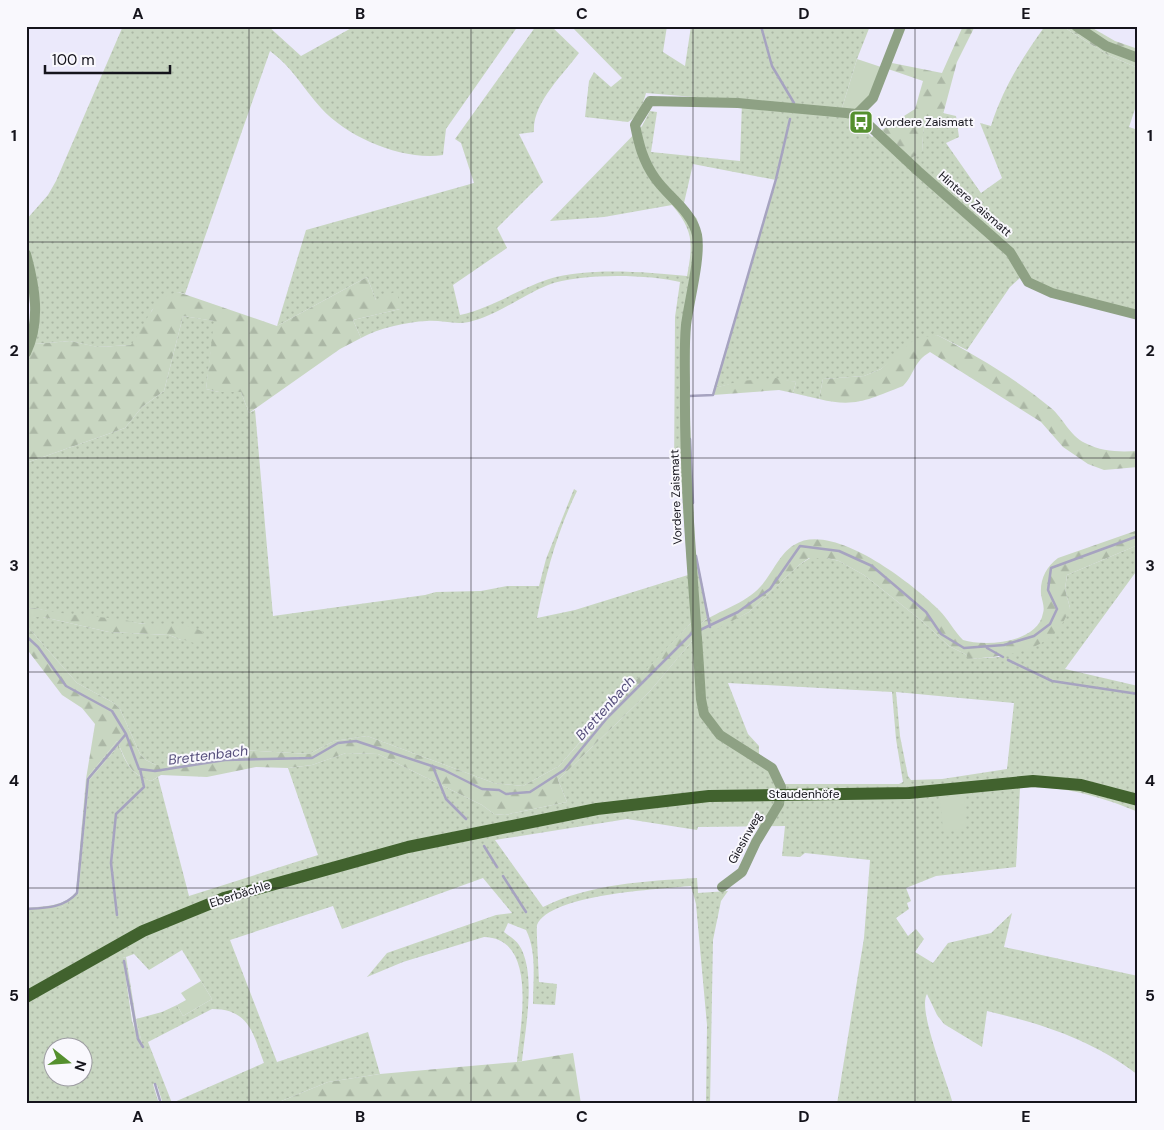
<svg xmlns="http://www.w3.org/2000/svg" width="1164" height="1130" viewBox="0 0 1164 1130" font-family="'DM Sans',sans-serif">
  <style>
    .grass { fill: url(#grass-dots); fill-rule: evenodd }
    .forest { fill: url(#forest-firs) }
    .wetland { fill: url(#wetland-marsh) }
    .garden { fill: #c8d6c1 }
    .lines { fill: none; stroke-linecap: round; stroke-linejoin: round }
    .stream { stroke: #a6a3c0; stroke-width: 2.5 }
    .minor { stroke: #8ea184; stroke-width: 10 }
    .major { stroke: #41622e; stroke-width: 12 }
    .grid { fill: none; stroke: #15141c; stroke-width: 1; stroke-opacity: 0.55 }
    .labels { text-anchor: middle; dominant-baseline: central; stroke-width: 4; stroke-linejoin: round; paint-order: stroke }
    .poi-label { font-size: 12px; fill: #15141c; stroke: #f9f8fd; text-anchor: start }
    .street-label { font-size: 12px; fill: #15141c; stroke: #f9f8fd }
    .water-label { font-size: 14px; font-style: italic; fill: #564f7c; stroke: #f9f8fd }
    .neatline { fill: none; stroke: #15141c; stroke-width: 2 }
    .grid-label { font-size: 16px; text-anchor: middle; font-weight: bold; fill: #15141c }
  </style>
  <defs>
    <pattern id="grass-dots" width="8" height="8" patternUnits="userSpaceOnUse" patternTransform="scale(1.25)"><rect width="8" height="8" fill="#c8d6c1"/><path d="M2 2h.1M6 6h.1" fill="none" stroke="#abb7a5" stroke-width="1.8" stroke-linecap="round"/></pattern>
    <pattern id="forest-firs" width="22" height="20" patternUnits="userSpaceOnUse" patternTransform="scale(1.25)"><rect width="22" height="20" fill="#c8d6c1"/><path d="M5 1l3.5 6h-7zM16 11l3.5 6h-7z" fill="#abb7a5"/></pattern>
    <pattern id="wetland-marsh" width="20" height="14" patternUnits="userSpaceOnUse" patternTransform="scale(1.25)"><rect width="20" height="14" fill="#c8d6c1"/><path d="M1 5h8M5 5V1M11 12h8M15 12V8" fill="none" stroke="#abb7a5"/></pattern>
  </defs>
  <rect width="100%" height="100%" fill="#ebe9fb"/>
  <path class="grass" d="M123 26H268L301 56 355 26H518L446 129 443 155C403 161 348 138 321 108 303 88 292 67 270 51L185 294 178 292 152 310 145 326 132 345 97 347 70 341 35 344 26 362V335L31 314 26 264V220L48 195 56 181Z
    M536 26H551L579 53C563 75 532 103 534 132L519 134 543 182 497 228 507 248 453 285 460 315C492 308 518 289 549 279 587 267 647 272 687 276 693 244 694 231 672 205L604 217 550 221 642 126 650 111 657 112 651 152 740 161 742 101 646 93C643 104 638 117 628 122L585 117 589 81 594 72 611 87 622 78 571 26H667L663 52 685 66 691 26H870L857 59 842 108 858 111 853 119 872 137 882 130 922 152 924 118 940 122 943 113 956 116 959 137 946 143 981 193 1002 178 980 123 991 126C1003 88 1022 58 1045 26H1062L1108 55 1138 68V100L1129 127 1138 130V317L1020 278 1010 287 967 350 937 335 898 356 881 369 864 376 823 379 819 399 793 393 796 382C767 377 742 381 714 388L776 180 693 164 684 203 697 219 702 239V254L690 316 689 391 695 548 709 617 700 624 691 623 601 718 559 766 523 786 494 783 367 736 334 741 309 754 243 750 167 765H156L146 760 140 754 120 709 114 703 77 683 26 625 28 619 35 617H43L109 632 169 635 181 640 146 624 59 614 35 608 26 609V463L125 428 142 407 164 391 183 316 215 321 206 389 219 392H241L249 413 255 410 273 616 425 595 436 592 481 591 507 586H539L546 559 574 489 577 491C557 532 546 573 537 618L575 610 688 575 681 480 674 481 675 317 680 282C648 274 578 273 548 285 521 296 496 316 469 322 455 325 441 320 427 321 406 322 379 328 361 338L353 320 400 309 376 300 367 277 277 326 306 230 474 183 461 143 455 139Z
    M1138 545V569L1065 669 1138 686V812C1103 797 1058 784 1020 788L1016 867 936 876 906 888 911 901 907 903 909 909 896 918 908 936 916 929 924 939 915 952 933 963 948 943 991 933 1012 913 1004 947 1138 976V1075C1091 1039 1042 1024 987 1011L982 1047 944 1024 937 1015 927 994C917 1010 948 1083 953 1104H837L864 938 870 860 805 853 800 857 782 856 785 826 698 827 697 830 627 819 495 840 543 907C589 884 646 881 697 878L698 893 728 891 721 901 713 940 710 1104H706L707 1025 696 904 691 886C660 889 550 894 537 925 536 928 539 973 539 982L557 984 555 1005 533 1004C533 979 537 952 526 930L508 923 504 932C509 936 516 940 519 945 537 972 525 1030 522 1061L517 1062C520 1027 539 938 484 937L403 962 367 977 387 953 496 915 512 913 483 878 342 929 333 906 230 940 277 1062 368 1032 380 1074 328 1082 274 1104H163L157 1085 153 1084 159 1104H26V912L62 907 78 896 89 780 115 750 120 748C127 766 133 775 151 781L158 777 189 896 318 855 288 768 312 765 346 753 378 754 482 805 494 814 505 815 567 802 558 780 650 691 693 640 749 612 799 565 810 558H827L839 561 864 575 922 621 949 646 967 655V659L1000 657 1070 608 1065 589 1067 575ZM728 683 892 692 896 739 903 782 899 784H785L773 764 759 754V746L748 734ZM896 692 1014 703 1007 769 942 779 911 780 908 776 900 736ZM182 950 212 999 183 1016 177 1005 162 1012 136 1019 143 1047H140L132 1021 123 958 134 954 149 970ZM212 1009C249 1009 253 1033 264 1063L172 1103 148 1042ZM52 1048H82V1078H52Z"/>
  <path class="forest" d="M963 26H975L957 62 941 122 924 119 922 152 911 158 882 130 915 109 923 81 888 69 892 63 942 73Z
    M1062 26H1089L1115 41 1138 49V68L1108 55Z
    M367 277 376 300 397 291 400 309 353 320 361 338 340 349 249 413 241 392H219L206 389 214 321 183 316 164 391 142 407 125 428 26 463V362L35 344 70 341 98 347 131 345C146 325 152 297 178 292L277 326Z
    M937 335C974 354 1019 381 1051 408 1064 419 1069 435 1085 443 1103 452 1119 452 1138 451V467L1104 470 1088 464 1063 447 1041 422 930 352C913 362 915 374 903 386 869 399 856 408 819 399L823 379 864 376 881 369 915 339Z
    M776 378 796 382 793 393 779 390 713 395 714 388 741 381Z
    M1138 530V545L1067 575 1065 589 1070 608C1067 615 1063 623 1059 629 1037 654 998 657 967 659V655L949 646 922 621 864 575 839 561 827 558H809L799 565 749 612 702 637 700 624C720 609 744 605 761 586 772 574 780 553 794 545 832 520 913 584 939 610 948 619 954 631 963 640 986 647 1038 643 1043 613 1045 607 1042 601 1041 594 1040 579 1046 567 1058 558Z
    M35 608C63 615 91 616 119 619 128 620 137 624 146 624 166 624 185 622 203 632L202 639 197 644 169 635 109 632 43 617H35L26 623V609Z
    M691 623 694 624 693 640 650 691 558 780 567 802 505 815 494 814 482 805 378 754 346 753 312 765 288 768 256 767 207 777 161 775 151 781C128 773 127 762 117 741L86 779 95 724 82 708 62 695 26 648V625L77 683 114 703 120 709 140 754 146 760 156 765H167L213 754 243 750 309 754 334 741 367 736 494 783 523 786 559 766 628 688Z
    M573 1053 581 1104H274L328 1082 380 1074 517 1062Z"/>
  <path class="wetland" d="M117 741 120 748 115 750 89 780 78 896C65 911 45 910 26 912V908C45 906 63 907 76 892L86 779Z
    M126 957 136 1019 143 1047H140L136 1038 123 958Z"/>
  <path class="garden" d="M857 59 881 67 869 96 858 111 842 108Z
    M964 796 966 829 943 831 940 797Z
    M201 981 212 999 183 1016 177 1005 186 1000 181 993Z"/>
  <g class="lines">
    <path class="stream" d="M761 26 772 66 794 103
      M689 396 713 395 776 179 790 119
      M690 439 693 503
      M696 556 710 627
      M700 630 738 612 770 589 800 546 839 551 872 566 926 612 941 634 964 648 1004 645 1034 636 1050 624 1057 609 1048 590 1051 568 1138 536
      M26 636 38 647 66 686 112 711 126 734 139 769 155 771 225 760 312 758 338 743 356 741 444 770 482 789 499 790 506 794 530 792 564 770 607 718 693 632
      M987 648 1003 657
      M1008 660 1052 681 1138 694
      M433 767 446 799 466 819
      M484 846 497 867
      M503 876 526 912
      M26 909C45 908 64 908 77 893L88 779 126 734
      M117 915 111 863 116 814 144 787 140 769
      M124 961 138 1039 143 1047
      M155 1084 161 1104"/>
    <path class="minor" d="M1076 26 1106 46 1138 58
      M857 114 918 171 1010 252 1028 282 1052 293 1138 315
      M857 114 873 98 901 26
      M26 254C35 287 41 321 26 353
      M722 887 742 872 756 842 779 804 781 787 772 768 720 735 704 714 701 699C695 596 684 493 685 389 685 368 684 346 686 325 689 301 701 257 697 235 692 211 668 197 655 178 643 161 639 145 635 125L650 101 738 103 857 114"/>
    <path class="major" d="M26 997 143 931 224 898 408 847 597 809 709 796 909 793 1033 781 1081 785 1138 800"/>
  </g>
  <path class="grid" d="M249 26V1104M471 26V1104M693 26V1104M915 26V1104M26 242H1138M26 458H1138M26 672H1138M26 888H1138"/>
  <defs>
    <g id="bus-square" transform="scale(1.25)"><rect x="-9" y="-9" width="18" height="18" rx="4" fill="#55902e" stroke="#f9f8fd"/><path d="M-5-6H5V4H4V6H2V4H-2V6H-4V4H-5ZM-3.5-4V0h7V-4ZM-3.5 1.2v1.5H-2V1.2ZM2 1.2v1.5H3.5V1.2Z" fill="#fff"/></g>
  </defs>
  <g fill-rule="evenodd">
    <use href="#bus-square" x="861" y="122"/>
  </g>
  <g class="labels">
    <g class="poi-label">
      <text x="878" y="122">Vordere Zaismatt</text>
    </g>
    <g class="street-label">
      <text transform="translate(975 204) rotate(41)">Hintere Zaismatt</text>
      <text transform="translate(676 497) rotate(-92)">Vordere Zaismatt</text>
      <text x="804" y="794">Staudenhöfe</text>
      <text transform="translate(745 838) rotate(-61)">Giesinweg</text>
      <text transform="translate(240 894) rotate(-18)">Eberbächle</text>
    </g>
    <g class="water-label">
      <text transform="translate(605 708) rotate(-48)">Brettenbach</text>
      <text transform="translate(208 755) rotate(-7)">Brettenbach</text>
    </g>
  </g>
  <rect width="1164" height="1130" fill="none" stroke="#f9f8fd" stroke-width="55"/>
  <g transform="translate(68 1062) rotate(107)"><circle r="24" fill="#f9f8fd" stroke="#9e9da3"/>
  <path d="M0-4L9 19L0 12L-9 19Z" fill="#55902e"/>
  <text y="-8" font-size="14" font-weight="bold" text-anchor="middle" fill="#15141c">N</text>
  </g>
  <path d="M45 65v8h125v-8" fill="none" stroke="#15141c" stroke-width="2.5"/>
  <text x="52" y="65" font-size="15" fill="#15141c" stroke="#f9f8fd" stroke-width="4" paint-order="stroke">100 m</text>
  <rect x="28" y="28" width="1108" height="1074" class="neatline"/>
  <g class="grid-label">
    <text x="138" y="19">A</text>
    <text x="360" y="19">B</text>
    <text x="582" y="19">C</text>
    <text x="804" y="19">D</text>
    <text x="1026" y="19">E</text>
    <text x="14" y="141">1</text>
    <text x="1150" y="141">1</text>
    <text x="14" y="356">2</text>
    <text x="1150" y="356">2</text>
    <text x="14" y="571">3</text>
    <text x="1150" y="571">3</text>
    <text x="14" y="786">4</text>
    <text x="1150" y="786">4</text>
    <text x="14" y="1001">5</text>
    <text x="1150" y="1001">5</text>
    <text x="138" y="1122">A</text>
    <text x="360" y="1122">B</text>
    <text x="582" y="1122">C</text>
    <text x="804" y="1122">D</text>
    <text x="1026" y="1122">E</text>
  </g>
</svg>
